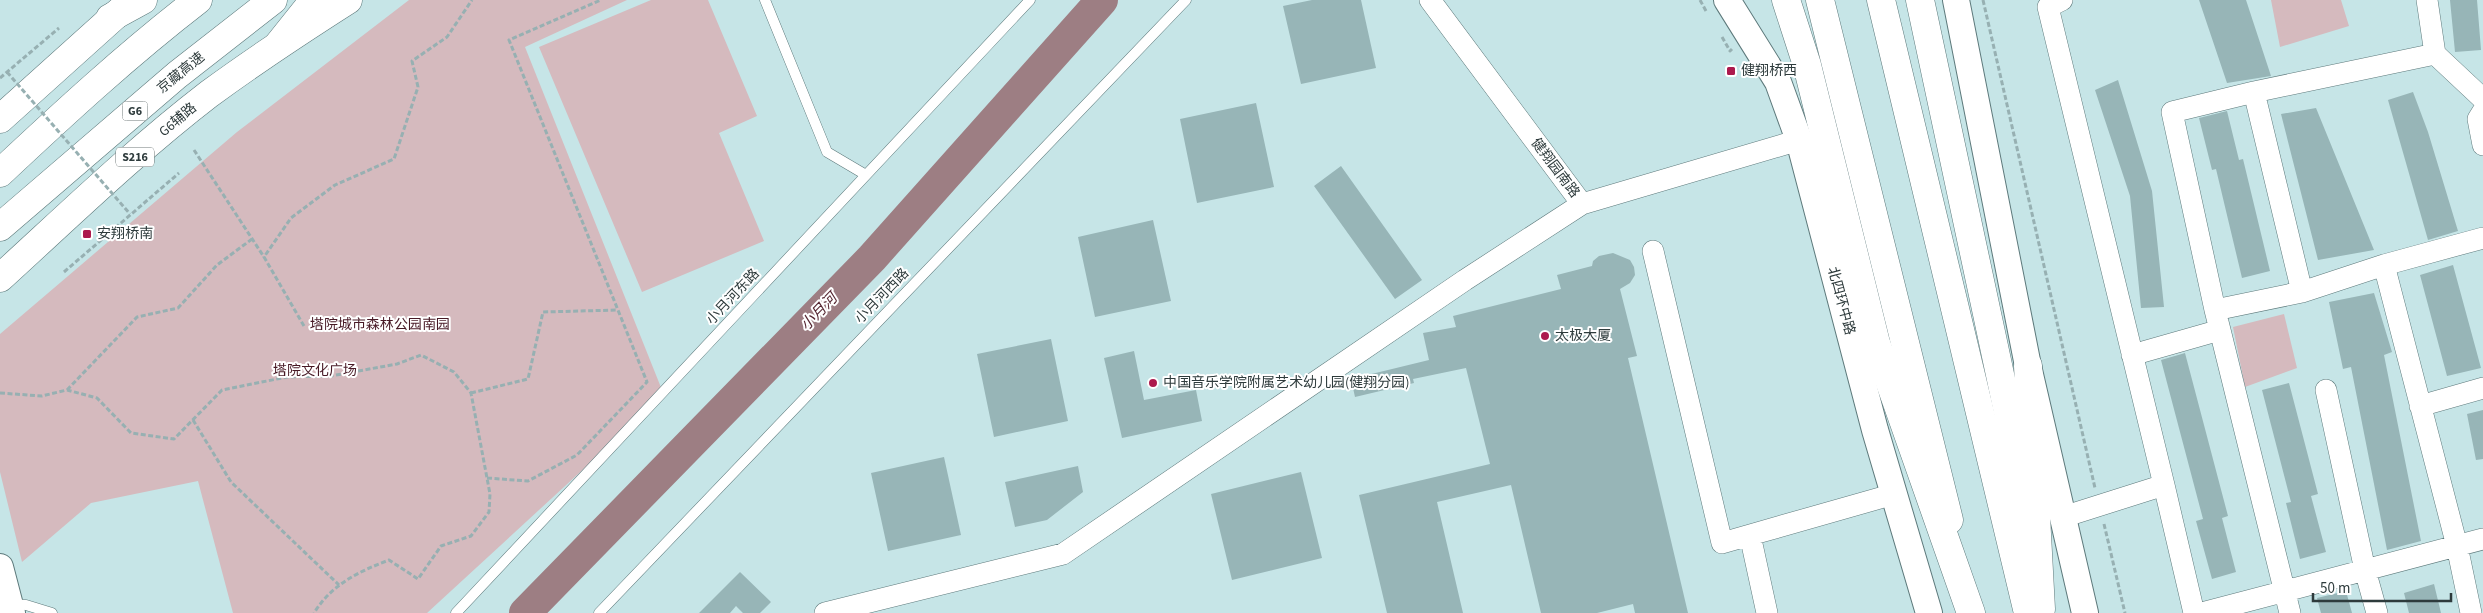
<svg xmlns="http://www.w3.org/2000/svg" width="2483" height="613" viewBox="0 0 2483 613" font-family="'Source Sans 3','Noto Sans SC',sans-serif">
  <style>
    .green { fill: #d5babe }
    .lines { fill: none; stroke-linecap: round; stroke-linejoin: round }
    .river { stroke: #9d7e83; stroke-width: 32 }
    .building { fill: #97b5b7 }
    .service-casing { stroke: #5d797b; stroke-width: 11 }
    .minor-casing { stroke: #5d797b; stroke-width: 22 }
    .tertiary-casing { stroke: #5d797b; stroke-width: 28 }
    .primary-casing { stroke: #5d797b; stroke-width: 29 }
    .trunk-casing { stroke: #5d797b; stroke-width: 29 }
    .motorway-casing { stroke: #5d797b; stroke-width: 29 }
    .path { stroke: #97b0b2; stroke-width: 3; stroke-dasharray: 5 2.5; stroke-linecap: butt }
    .service { stroke: #fff; stroke-width: 10 }
    .minor { stroke: #fff; stroke-width: 21 }
    .tertiary { stroke: #fff; stroke-width: 26 }
    .primary { stroke: #fff; stroke-width: 28 }
    .trunk { stroke: #fff; stroke-width: 28 }
    .motorway { stroke: #fff; stroke-width: 28 }
    .path-bridge { stroke: #97b0b2; stroke-width: 3; stroke-dasharray: 5 2.5; stroke-linecap: butt }
    .poi-dot { fill: #ac194d; stroke: #fff; stroke-width: 2 }
    .labels { text-anchor: middle; dominant-baseline: central; stroke-width: 4; stroke-linejoin: round; paint-order: stroke }
    .shield { fill: #fff; stroke: #6d7676; stroke-width: 1 }
    .shield-label { font-size: 12px; font-weight: bold; fill: #2e3b3c }
    .poi-label { font-size: 14px; fill: #2e3b3c; stroke: #fff; text-anchor: start }
    .street-label { font-size: 14px; fill: #2e3b3c; stroke: #fff }
    .park-label { font-size: 14px; fill: #471925; stroke: #fff }
    .water-label { font-size: 15px; font-style: italic; fill: #552631; stroke: #fff }
  </style>
  <rect width="100%" height="100%" fill="#c6e5e7"/>
  <path class="green" d="M409 0H627L525 47 664 395 427 613H233L198 481 91 503 22 562 0 472V334L237 132Z
    M651 0H708L757 116 719 133 764 241 642 292 539 47Z
    M2271 0H2341L2349 26 2280 47Z
    M2284 314 2297 368 2245 387 2233 327Z"/>
  <g class="lines">
    <path class="river" d="M525 613 872 258 1102 0"/>
  </g>
  <path class="building" d="M1312 0H1361L1376 68 1301 84 1283 6Z
    M2199 0H2246L2271 76 2227 83Z
    M2450 0H2477L2481 50 2455 52Z
    M2118 80 2152 191 2164 307 2141 308 2130 196 2095 90Z
    M2413 92 2428 132 2458 231 2428 240 2388 100Z
    M1256 103 1274 187 1197 203 1180 119Z
    M2316 108 2374 250 2318 260 2281 114Z
    M2227 111 2239 160 2243 159 2270 271 2242 278 2216 169 2212 170 2199 118Z
    M1341 166 1422 280 1395 299 1314 186Z
    M1153 220 1171 301 1095 317 1078 237Z
    M1613 253 1630 260 1634 267 1635 275 1630 283 1620 289 1637 356 1628 358 1688 613H1635L1633 604 1597 613H1541L1511 485 1437 502 1463 613H1387L1359 495 1490 464 1466 368 1413 379 1414 383 1355 397 1351 379 1429 360 1423 333 1456 327 1453 316 1561 289 1557 275 1592 266 1593 261 1599 256Z
    M2453 265 2481 368 2447 376 2420 275Z
    M2374 293 2392 352 2384 355 2421 541 2387 550 2351 367 2343 369 2329 302Z
    M1051 339 1068 421 994 437 977 354Z
    M1134 351 1144 400 1196 390 1202 421 1122 438 1104 358Z
    M2185 353 2228 516 2222 518 2236 572 2212 579 2196 521 2203 519 2161 360Z
    M2289 383 2318 494 2311 496 2326 552 2300 559 2286 503 2291 502 2262 390Z
    M2483 410V459L2476 460 2467 414Z
    M944 457 961 535 888 551 871 473Z
    M1078 466 1083 492 1047 520 1015 527 1005 482Z
    M1301 472 1322 558 1232 580 1211 494Z
    M740 572 771 602 760 613H743L736 606 730 613H699Z
    M2434 584 2441 613H2409L2404 593Z
    M2346 591 2352 613H2321L2317 598Z"/>
  <g class="lines">
    <g class="service-casing">
      <path id="service" d="M765 0 827 152 866 175
        M10 604 26 605 52 613
        M456 613 1030 0
        M599 613 1186 0"/>
    </g>
    <g class="minor-casing">
      <path id="minor" d="M1430 0 1582 204
        M2062 0 2048 7 2164 485 2063 517
        M2435 54 2483 99
        M2254 92 2302 292
        M2483 111 2478 119 2483 145
        M1653 251 1722 543 1750 535 1767 613
        M2384 265 2457 546 2471 613
        M2215 310 2172 112 2254 92 2435 54 2427 0
        M2220 330 2290 613
        M2132 355 2220 330 2215 310 2302 292 2384 265 2483 238
        M2326 390 2365 570 2377 613
        M2420 406 2483 388
        M2164 485 2194 613
        M1750 535 1894 494
        M825 613 1063 554 1465 280 1582 204 1799 140
        M2202 613 2483 539"/>
    </g>
    <g class="tertiary-casing">
      <path id="tertiary" d="M1727 0 1778 82 1799 140 1875 430 1929 613
        M1956 0 2028 366 2085 613
        M0 567 12 613"/>
    </g>
    <g class="primary-casing">
      <path id="primary" d="M0 119 129 3
        M0 278C68 216 135 151 209 94 254 61 301 30 348 0"/>
    </g>
    <g class="trunk-casing">
      <path id="trunk" d="M1820 0 1949 520
        M1881 0 2028 613
        M2028 366 2041 609"/>
    </g>
    <g class="motorway-casing">
      <path id="motorway" d="M1786 0 1807 65 1876 343 1971 613
        M1920 0 2008 412 2015 552
        M110 18 143 0
        M278 45 314 0
        M0 173C64 113 128 54 198 0
        M0 227 177 75 273 0"/>
    </g>
    <path class="path" d="M1700 0 1706 11
      M1983 0 2095 488
      M1722 37 1730 51 1732 49
      M0 78 59 28
      M194 150 264 257
      M64 272 179 173
      M304 326 264 257 291 218 335 185 394 159 418 87 412 61 447 37 472 0
      M67 390 137 317 178 308 217 265 252 239
      M0 393 42 396 67 390 97 398 131 433 174 439 222 390 287 377 331 376 397 364 421 355 454 372 471 393 490 494 489 512 471 536 441 546 418 579 389 560C358 572 332 584 314 613
      M471 393 528 379 543 312 618 310
      M193 420 231 482 339 585
      M487 478 528 481 577 455 647 382 509 40 601 0
      M2104 524 2125 613"/>
    <use href="#service" class="service"/>
    <use href="#minor" class="minor"/>
    <use href="#tertiary" class="tertiary"/>
    <use href="#primary" class="primary"/>
    <use href="#trunk" class="trunk"/>
    <use href="#motorway" class="motorway"/>
    <path class="path-bridge" d="M7 72 130 214"/>
  </g>
  <g class="poi-dot">
    <rect x="1726" y="66" width="10" height="10" rx="2.5"/>
    <rect x="82" y="229" width="10" height="10" rx="2.5"/>
    <circle cx="1545" cy="336" r="5"/>
    <circle cx="1153" cy="383" r="5"/>
  </g>
  <g class="labels">
    <g class="shield">
      <rect x="122.5" y="101.5" width="25" height="19" rx="4"/>
      <rect x="116" y="147.5" width="38" height="19" rx="4"/>
    </g>
    <g class="shield-label">
      <text x="135" y="111">G6</text>
      <text x="135" y="157">S216</text>
    </g>
    <g class="poi-label">
      <text x="1741" y="71">健翔桥西</text>
      <text x="97" y="234">安翔桥南</text>
      <text x="1555" y="336">太极大厦</text>
      <text x="1163" y="383">中国音乐学院附属艺术幼儿园(健翔分园)</text>
    </g>
    <g class="street-label">
      <text transform="translate(181 73) rotate(-39)">京藏高速</text>
      <text transform="translate(178 120) rotate(-40)">G6辅路</text>
      <text transform="translate(1555 168) rotate(53)">健翔园南路</text>
      <text transform="translate(882 296) rotate(-46)">小月河西路</text>
      <text transform="translate(733 297) rotate(-47)">小月河东路</text>
      <text transform="translate(1841 301) rotate(75)">北四环中路</text>
    </g>
    <g class="park-label">
      <text x="380" y="325">塔院城市森林公园南园</text>
      <text x="315" y="371">塔院文化广场</text>
    </g>
    <g class="water-label">
      <text transform="translate(819 312) rotate(-46)">小月河</text>
    </g>
  </g>
  <path d="M2313 593v8h138v-8" fill="none" stroke="#2e3b3c" stroke-width="2.5"/>
  <text x="2320" y="593" font-size="15" fill="#2e3b3c" stroke="#ffffff" stroke-width="4" paint-order="stroke">50 m</text>
</svg>
